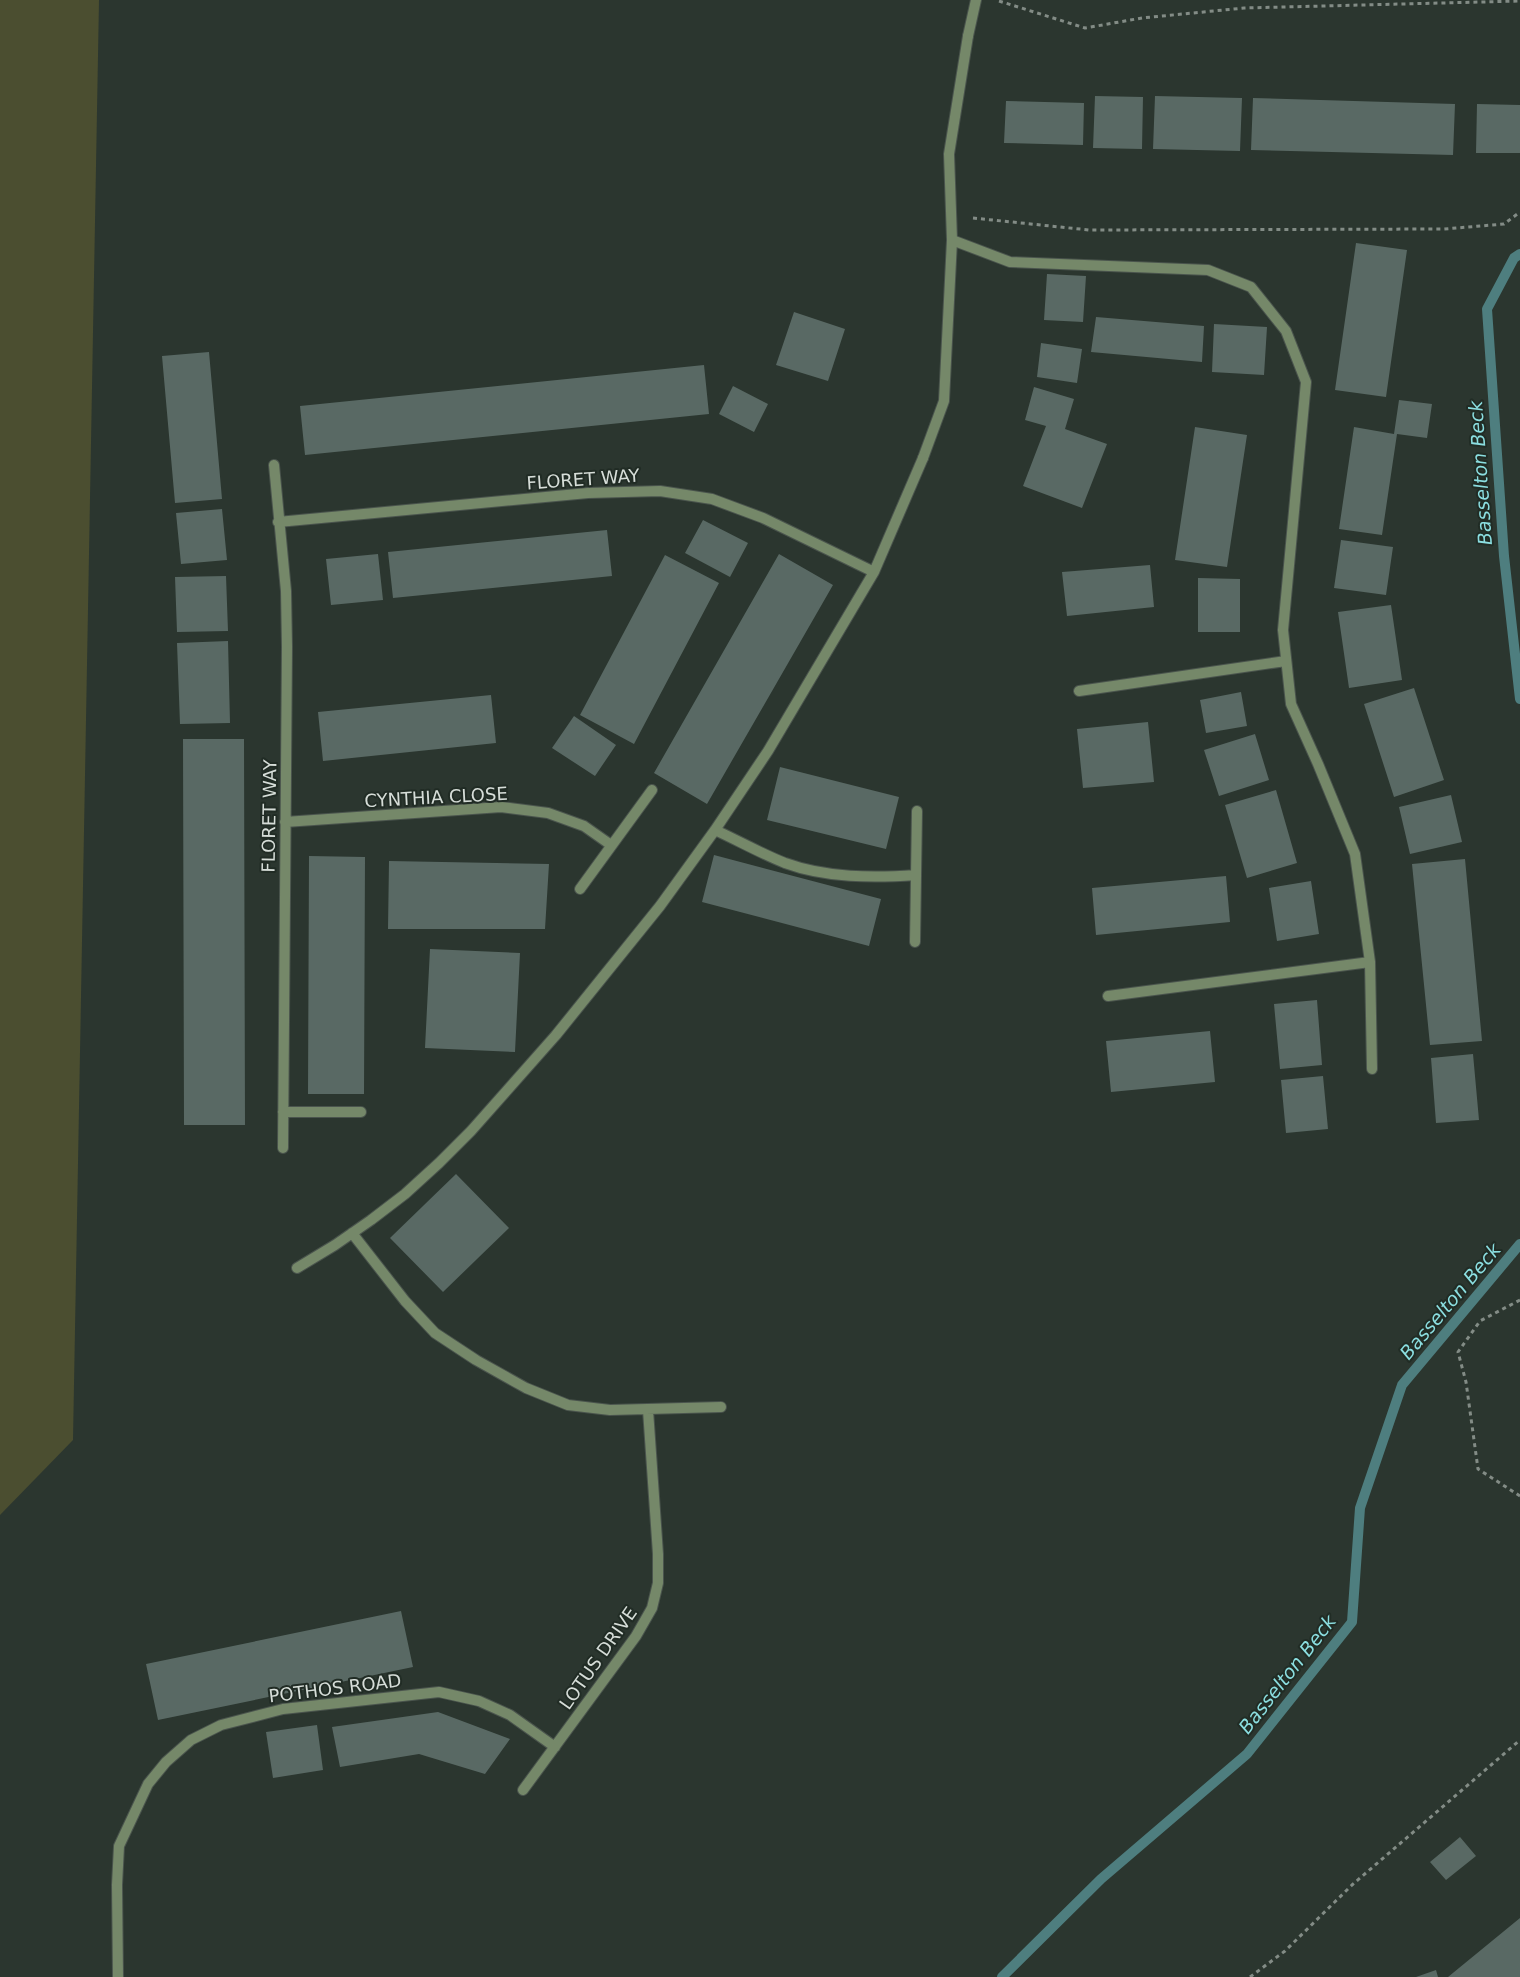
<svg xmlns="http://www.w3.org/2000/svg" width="1520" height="1977" viewBox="0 0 1520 1977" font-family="'DejaVu Sans',sans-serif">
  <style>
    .green { fill: #4b4e30 }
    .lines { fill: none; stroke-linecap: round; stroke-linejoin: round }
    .stream { stroke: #4e7e7f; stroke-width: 10 }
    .building { fill: #596964 }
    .lane-casing { stroke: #4a544d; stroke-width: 12 }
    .street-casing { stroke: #4a544d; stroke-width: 12 }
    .path { stroke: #838c86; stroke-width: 3; stroke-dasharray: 4 4; stroke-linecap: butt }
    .lane { stroke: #758869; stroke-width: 10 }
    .street { stroke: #758869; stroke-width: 10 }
    .labels { text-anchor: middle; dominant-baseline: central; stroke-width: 4; stroke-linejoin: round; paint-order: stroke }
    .street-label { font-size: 18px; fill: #d6ddd8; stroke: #212c25 }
    .water-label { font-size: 19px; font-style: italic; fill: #8bdee0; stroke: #212c25 }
  </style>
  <rect width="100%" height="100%" fill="#2b362f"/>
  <path class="green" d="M0 0H99L73 1440 0 1515Z"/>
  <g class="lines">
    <path class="stream" d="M1520 254 1514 258 1487 309 1504 556 1520 699
      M1002 1977 1101 1879 1247 1754 1352 1622 1360 1508 1402 1385 1520 1244"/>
  </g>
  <path class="building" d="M1095 96 1143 97 1142 149 1093 148Z
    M1155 96 1242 98 1240 151 1153 149Z
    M1253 98 1455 104 1453 155 1251 150Z
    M1006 101 1084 103 1083 145 1004 143Z
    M1477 104 1520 105V153H1476Z
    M1356 243 1407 250 1386 397 1335 390Z
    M1047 274 1086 276 1083 322 1044 320Z
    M794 312 845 329 828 381 776 365Z
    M1096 317 1204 326 1202 362 1091 352Z
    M1214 324 1267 327 1264 375 1212 372Z
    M1041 343 1082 349 1077 383 1037 377Z
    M209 352 222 499 175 503 162 356Z
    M704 365 709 414 305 455 300 406Z
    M733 386 768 404 754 432 719 414Z
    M1034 387 1074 399 1065 429 1107 444 1082 508 1023 486 1046 426 1025 420Z
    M1399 400 1432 404 1427 438 1397 434 1382 535 1339 529 1354 427 1394 434Z
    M1195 427 1247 435 1227 567 1175 560Z
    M222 509 227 560 181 564 176 513Z
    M703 520 748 543 730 577 685 553Z
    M607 530 612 576 393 598 388 552Z
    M1341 540 1393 547 1386 595 1334 588Z
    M378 554 383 600 331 605 326 559Z
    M779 554 833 585 707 804 654 773Z
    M665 555 719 583 634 744 580 715Z
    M1150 565 1154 607 1067 616 1062 572Z
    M226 576 228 631 177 632 175 577Z
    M1198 578 1240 579V632H1198Z
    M1391 605 1402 680 1349 688 1338 612Z
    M228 641 230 723 180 724 177 643Z
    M1414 688 1444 780 1394 797 1364 704Z
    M1241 692 1247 726 1206 733 1200 700Z
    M491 695 496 743 323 761 318 712Z
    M574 716 616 745 595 776 552 748Z
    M1148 722 1154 782 1083 788 1077 729Z
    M1255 734 1269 780 1219 796 1204 750Z
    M183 739H244L245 1125H184Z
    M780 767 899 797 886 849 767 820Z
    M1276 790 1297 863 1247 878 1225 805Z
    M1451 795 1462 842 1410 854 1399 807Z
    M714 855 881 899 869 946 702 902Z
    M309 856 365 857 364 1094H308Z
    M1465 859 1482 1041 1430 1045 1412 864Z
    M389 861 549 864 545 929H388Z
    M1226 876 1230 922 1096 935 1092 888Z
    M1311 881 1319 934 1277 941 1269 888Z
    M430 949 520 953 515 1052 425 1048Z
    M1317 1000 1322 1065 1280 1069 1274 1004Z
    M1210 1031 1215 1082 1111 1092 1106 1041Z
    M1473 1054 1479 1120 1436 1123 1431 1058Z
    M1323 1076 1328 1129 1286 1133 1281 1080Z
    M456 1174 509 1228 443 1292 390 1238Z
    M401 1611 413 1667 158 1720 146 1664Z
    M438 1712 510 1739 485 1774 419 1754 340 1767 332 1727Z
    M317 1725 323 1770 273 1778 266 1732Z
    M1460 1837 1476 1856 1446 1880 1430 1862Z
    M1520 1918V1977H1448Z
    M1436 1970 1438 1977H1416Z"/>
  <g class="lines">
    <g class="lane-casing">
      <path id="lane" d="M952 240 1010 262 1208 270 1251 287 1286 331 1306 382 1283 630 1291 704 1318 764 1355 854 1370 962 1372 1069
        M923 458 944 401 952 240 949 154 968 36
        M1079 691 1286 661
        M1108 996 1370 962"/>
    </g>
    <g class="street-casing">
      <path id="street" d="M968 36 976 0
        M274 465 286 591 287 647 283 1148
        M278 522 588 493 660 491 712 499 763 518 874 572
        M285 822 501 807 548 813 584 826 611 845
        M715 830C739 841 762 854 785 863 826 878 873 878 916 875
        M580 889 652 790
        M915 942 917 811
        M283 1112H361
        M352 1233 405 1301 435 1333 476 1360 526 1388 568 1405 610 1410 721 1407
        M297 1268 335 1245 371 1220 405 1194 439 1163 471 1131 556 1035 660 906 715 830 768 751 874 572 923 458
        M523 1790 636 1636 652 1608 658 1583V1554L648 1410
        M118 1977 117 1885 119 1846 148 1784 166 1762 191 1740 221 1725 283 1709 439 1692 479 1701 510 1715 555 1747"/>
    </g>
    <path class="path" d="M999 1 1085 28 1142 18 1244 8 1520 1
      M973 218 1089 230 1444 229 1504 224 1520 212
      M1520 1300 1480 1321 1458 1352 1466 1382 1478 1469 1520 1496
      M1250 1977 1285 1951 1352 1885 1520 1740"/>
    <use href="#lane" class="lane"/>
    <use href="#street" class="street"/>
  </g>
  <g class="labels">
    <g class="street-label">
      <text transform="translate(583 479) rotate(-4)">FLORET WAY</text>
      <text transform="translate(436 797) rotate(-3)">CYNTHIA CLOSE</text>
      <text transform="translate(269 816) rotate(-89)">FLORET WAY</text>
      <text transform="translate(598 1658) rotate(-55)">LOTUS DRIVE</text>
      <text transform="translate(335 1688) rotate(-7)">POTHOS ROAD</text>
    </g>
    <g class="water-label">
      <text transform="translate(1480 473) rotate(-94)">Basselton Beck</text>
      <text transform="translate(1450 1301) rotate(-50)">Basselton Beck</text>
      <text transform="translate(1287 1674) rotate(-52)">Basselton Beck</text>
    </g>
  </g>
</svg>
